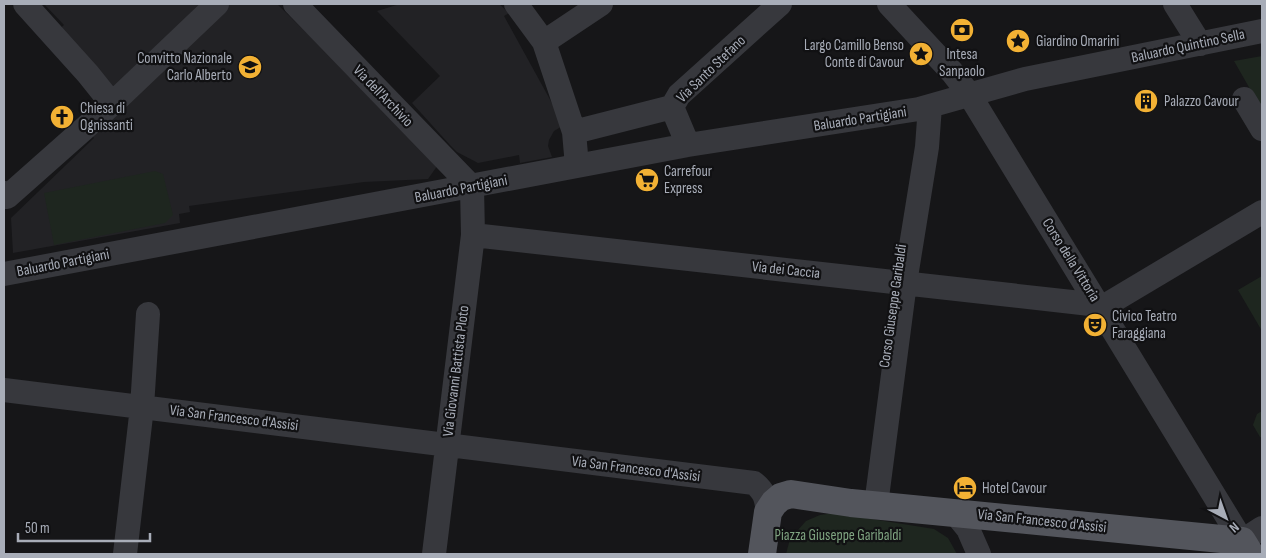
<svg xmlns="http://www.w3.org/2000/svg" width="1266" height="558" viewBox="0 0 1266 558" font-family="'Sofia Sans Condensed',sans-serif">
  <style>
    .built { fill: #222225 }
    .green { fill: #1e261f }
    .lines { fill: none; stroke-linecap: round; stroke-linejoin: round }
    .minor { stroke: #37383d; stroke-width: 24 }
    .major { stroke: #53555c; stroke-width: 28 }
    .labels { text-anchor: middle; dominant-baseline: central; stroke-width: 4.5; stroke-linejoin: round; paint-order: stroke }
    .poi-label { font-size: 15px; fill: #a8adb8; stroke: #111113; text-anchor: start }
    .street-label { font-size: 15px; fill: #a8adb8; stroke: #111113 }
    .park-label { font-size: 15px; fill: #7fa381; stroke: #111113 }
  </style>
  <rect width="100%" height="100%" fill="#161618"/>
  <path class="built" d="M44 4H210L111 99 55 33 64 25Z
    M225 4H277L440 162 428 179 364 182 189 206 190 212 179 214 180 223 13 253 11 218 94 138 88 131Z
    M400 4H499L509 13 504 16 564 125 554 131 549 140 548 146 552 157 520 163 519 155 478 163 457 152 450 145 412 103 440 76 377 11Z"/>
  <path class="green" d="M1262 56V110L1234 61Z
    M155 171 163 174 173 215 165 223 54 245 44 193Z
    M1262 276V331L1238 290Z
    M1262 411V438L1260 437 1253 425 1257 414Z
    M834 513 934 529 948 538 957 554H786L790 539 806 521 820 515Z"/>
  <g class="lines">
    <path class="minor" d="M25 4 88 74 112 104
      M295 4 472 187
      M516 4 544 42 574 132 577 166
      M889 4 952 72 969 94 1242 541 1262 528
      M1175 4 1200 44
      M544 42 601 4
      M1244 99 1262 129
      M672 107 688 145
      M574 132 672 107 679 95 780 4
      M4 193 7 197 112 104 217 4
      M473 235 1099 305
      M4 274 688 145 919 109 1025 79 1262 31
      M1101 308 1262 212
      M4 390 754 483C765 492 766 498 768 512
      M876 505 905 283 927 147 930 106
      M955 513 968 529 979 554
      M125 554 142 407 148 314
      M434 554 473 235 472 187"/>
    <path class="major" d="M762 554 768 512 774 503 781 497 791 494 851 503 1242 541 1250 554"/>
  </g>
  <defs>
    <g id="bank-disc" transform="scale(1.25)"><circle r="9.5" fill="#f2b134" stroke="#111113"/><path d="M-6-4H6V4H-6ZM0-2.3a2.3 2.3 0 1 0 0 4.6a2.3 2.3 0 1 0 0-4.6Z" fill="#111"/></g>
    <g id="sight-disc" transform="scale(1.25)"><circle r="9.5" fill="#f2b134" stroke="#111113"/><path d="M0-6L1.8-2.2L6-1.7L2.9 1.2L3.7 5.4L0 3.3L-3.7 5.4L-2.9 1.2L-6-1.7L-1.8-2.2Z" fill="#111"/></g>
    <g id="school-disc" transform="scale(1.25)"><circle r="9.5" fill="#f2b134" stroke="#111113"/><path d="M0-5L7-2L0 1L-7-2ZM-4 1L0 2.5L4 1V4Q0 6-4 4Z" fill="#111"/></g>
    <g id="building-disc" transform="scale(1.25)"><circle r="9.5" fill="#f2b134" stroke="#111113"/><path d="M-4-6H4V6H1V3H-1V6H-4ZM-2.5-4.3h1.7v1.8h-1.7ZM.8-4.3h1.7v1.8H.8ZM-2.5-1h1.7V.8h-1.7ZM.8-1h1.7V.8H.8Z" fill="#111"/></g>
    <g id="church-disc" transform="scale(1.25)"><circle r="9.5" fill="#f2b134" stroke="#111113"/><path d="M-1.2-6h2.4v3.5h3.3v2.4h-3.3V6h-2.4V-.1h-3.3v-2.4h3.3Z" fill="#111"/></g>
    <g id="supermarket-disc" transform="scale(1.25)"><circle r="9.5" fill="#f2b134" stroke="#111113"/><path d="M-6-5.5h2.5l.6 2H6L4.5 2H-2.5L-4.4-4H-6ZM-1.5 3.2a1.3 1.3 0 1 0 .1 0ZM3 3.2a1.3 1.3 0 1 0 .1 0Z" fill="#111"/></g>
    <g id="theatre-disc" transform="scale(1.25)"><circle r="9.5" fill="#f2b134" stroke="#111113"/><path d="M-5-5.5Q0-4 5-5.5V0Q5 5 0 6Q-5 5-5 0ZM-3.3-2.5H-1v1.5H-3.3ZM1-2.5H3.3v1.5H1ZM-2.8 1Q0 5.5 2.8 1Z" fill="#111"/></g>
    <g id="hotel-disc" transform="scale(1.25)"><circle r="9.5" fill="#f2b134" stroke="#111113"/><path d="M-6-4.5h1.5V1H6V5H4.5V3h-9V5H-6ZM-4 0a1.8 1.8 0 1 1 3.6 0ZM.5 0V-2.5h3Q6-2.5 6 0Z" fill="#111"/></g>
  </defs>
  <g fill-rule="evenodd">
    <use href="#bank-disc" x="962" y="30"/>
    <use href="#sight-disc" x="1018" y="41"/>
    <use href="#sight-disc" x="921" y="54"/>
    <use href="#school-disc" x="250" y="67"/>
    <use href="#building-disc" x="1146" y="101"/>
    <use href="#church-disc" x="62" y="117"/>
    <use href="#supermarket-disc" x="647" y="180"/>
    <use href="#theatre-disc" x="1095" y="325"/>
    <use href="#hotel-disc" x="965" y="488"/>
  </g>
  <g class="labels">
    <g class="poi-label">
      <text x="1036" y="41">Giardino Omarini</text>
      <text x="904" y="45" text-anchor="end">Largo Camillo Benso<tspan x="904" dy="17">Conte di Cavour</tspan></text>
      <text x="962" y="54" text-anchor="middle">Intesa<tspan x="962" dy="17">Sanpaolo</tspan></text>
      <text x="232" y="58" text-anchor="end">Convitto Nazionale<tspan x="232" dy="17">Carlo Alberto</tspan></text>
      <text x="1164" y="101">Palazzo Cavour</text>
      <text x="80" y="108">Chiesa di<tspan x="80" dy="17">Ognissanti</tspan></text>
      <text x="664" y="171">Carrefour<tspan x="664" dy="17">Express</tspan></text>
      <text x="1112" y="316">Civico Teatro<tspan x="1112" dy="17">Faraggiana</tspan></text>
      <text x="982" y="488">Hotel Cavour</text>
    </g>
    <g class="street-label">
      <text transform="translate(1188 46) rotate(-12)">Baluardo Quintino Sella</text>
      <text transform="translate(711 69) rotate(-44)">Via Santo Stefano</text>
      <text transform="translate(383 96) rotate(46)">Via dell'Archivio</text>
      <text transform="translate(860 119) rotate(-9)">Baluardo Partigiani</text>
      <text transform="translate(461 189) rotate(-11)">Baluardo Partigiani</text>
      <text transform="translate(1071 260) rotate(58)">Corso della Vittoria</text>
      <text transform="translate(63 263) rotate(-11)">Baluardo Partigiani</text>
      <text transform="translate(786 270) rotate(6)">Via dei Caccia</text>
      <text transform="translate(893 306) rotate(-82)">Corso Giuseppe Garibaldi</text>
      <text transform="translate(456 371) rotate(-83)">Via Giovanni Battista Ploto</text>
      <text transform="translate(234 418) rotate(7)">Via San Francesco d'Assisi</text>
      <text transform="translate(636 469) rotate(7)">Via San Francesco d'Assisi</text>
      <text transform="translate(1042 521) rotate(6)">Via San Francesco d'Assisi</text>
    </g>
    <g class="park-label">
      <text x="838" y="535">Piazza Giuseppe Garibaldi</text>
    </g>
  </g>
  <rect width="1266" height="558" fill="none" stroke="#a8adb8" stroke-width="10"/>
  <g transform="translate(1226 518) rotate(139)" stroke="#111113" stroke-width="4" paint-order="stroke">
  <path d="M0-4L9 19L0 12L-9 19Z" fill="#a8adb8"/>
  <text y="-8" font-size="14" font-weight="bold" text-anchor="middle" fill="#a8adb8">N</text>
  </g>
  <path d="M18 533v8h132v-8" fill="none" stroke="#a8adb8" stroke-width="2.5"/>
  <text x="25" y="533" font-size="15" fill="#a8adb8" stroke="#111113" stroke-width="4" paint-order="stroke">50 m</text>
</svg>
